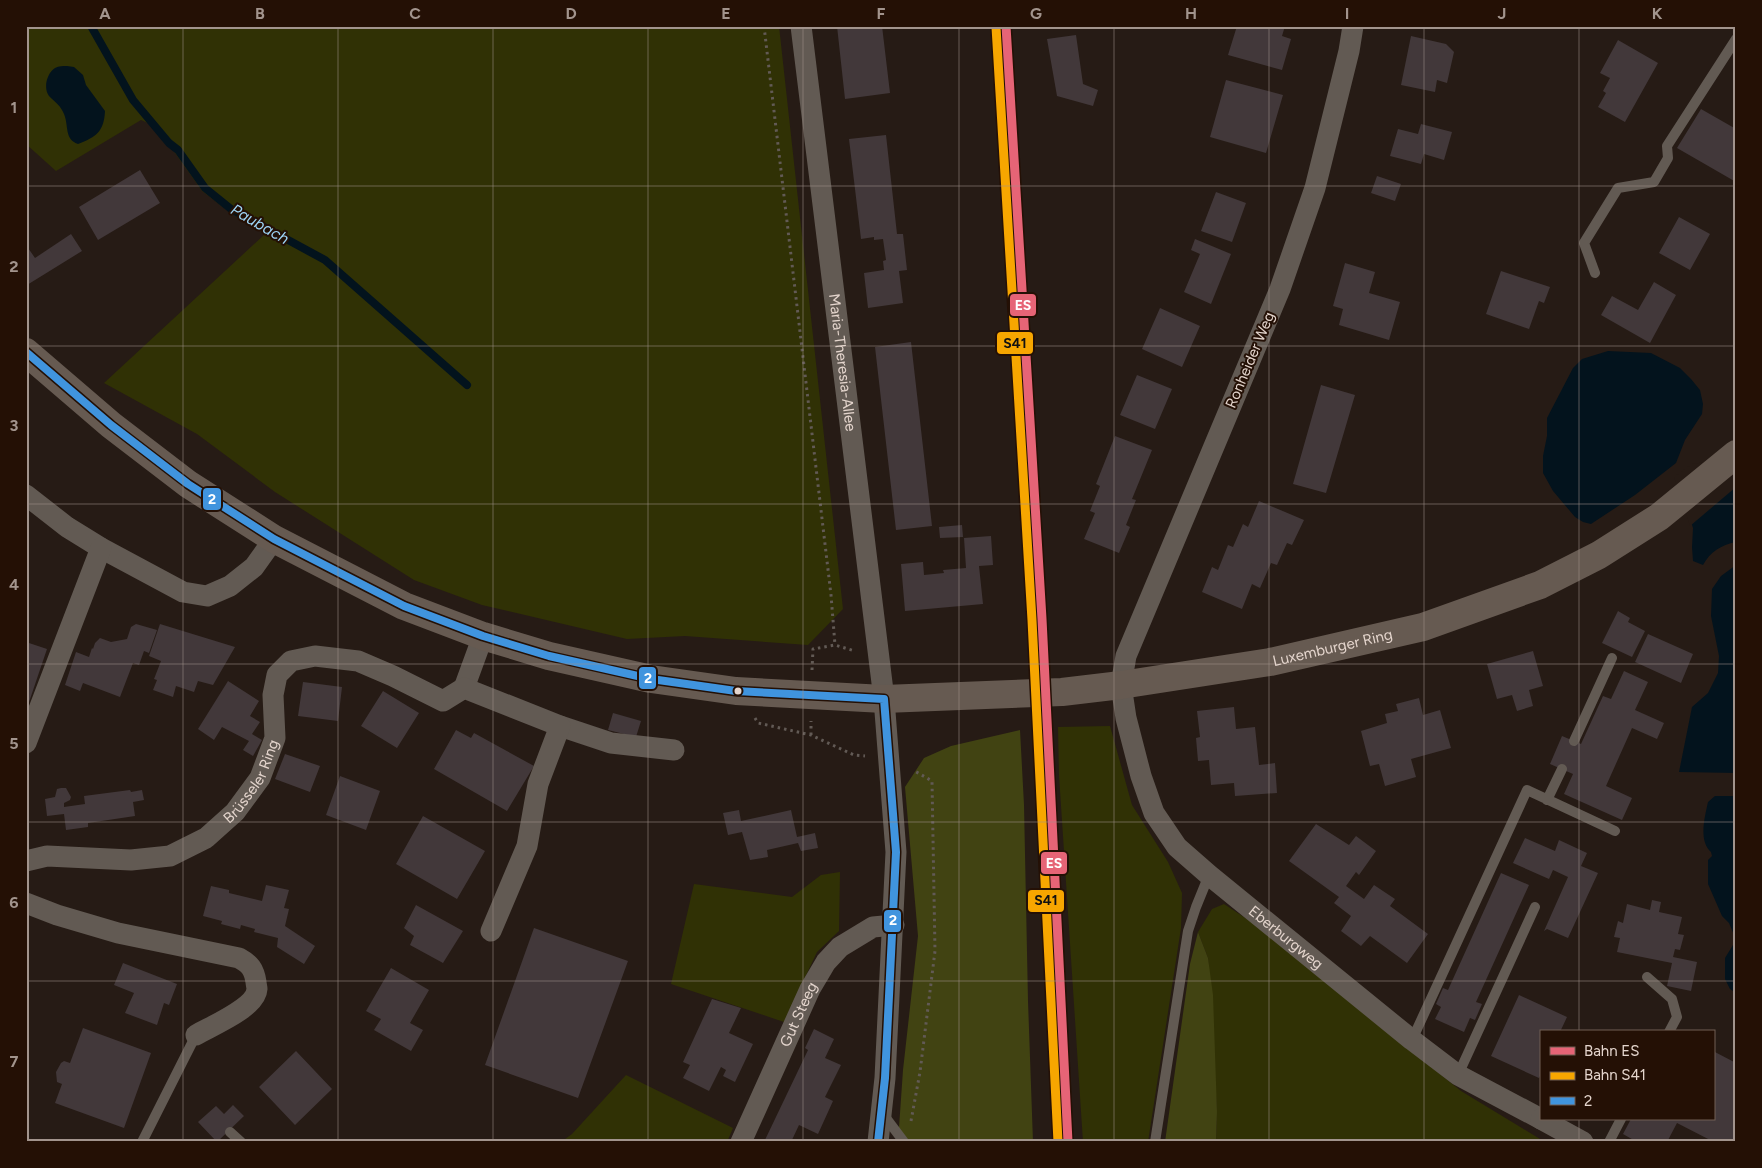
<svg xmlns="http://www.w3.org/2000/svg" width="1762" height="1168" viewBox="0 0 1762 1168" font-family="Figtree,sans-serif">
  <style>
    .green { fill: #303105 }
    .forest { fill: #414312 }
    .water { fill: #03131d }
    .pier { fill: #261b15 }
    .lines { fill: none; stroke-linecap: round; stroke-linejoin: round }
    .stream { stroke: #03131d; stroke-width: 8 }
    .building { fill: #42383a }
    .path { stroke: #625a55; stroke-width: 3; stroke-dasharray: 2.5 4; stroke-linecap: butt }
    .service { stroke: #625a53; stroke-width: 10 }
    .minor { stroke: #625a53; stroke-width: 21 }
    .primary { stroke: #665a51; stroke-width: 28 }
    .bus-1-casing { stroke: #241005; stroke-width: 11 }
    .bus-1 { stroke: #4094de; stroke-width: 8 }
    .rail-1-casing { stroke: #241005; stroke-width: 12 }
    .rail-2-casing { stroke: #241005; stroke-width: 12 }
    .rail-1 { stroke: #e66476; stroke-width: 9 }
    .rail-2 { stroke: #f7a600; stroke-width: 9 }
    .grid { fill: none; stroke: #a2948d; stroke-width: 1; stroke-opacity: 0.55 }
    .bus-dot { fill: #e4d5cd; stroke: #241005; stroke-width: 2 }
    .labels { text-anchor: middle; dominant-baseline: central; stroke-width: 4; stroke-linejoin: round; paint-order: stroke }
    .street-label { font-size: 15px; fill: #e4d5cd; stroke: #241005 }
    .water-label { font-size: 16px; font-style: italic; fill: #9ed6f8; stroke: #241005 }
    .line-badge { stroke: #241005; stroke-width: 2 }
    .badge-label { font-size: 14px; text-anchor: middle; font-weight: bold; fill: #fff }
    .pale-badge-label { font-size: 14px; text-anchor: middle; font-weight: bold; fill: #111 }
    .neatline { fill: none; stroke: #a2948d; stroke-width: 2 }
    .grid-label { font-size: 16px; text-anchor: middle; font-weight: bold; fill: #a2948d }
  </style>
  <rect width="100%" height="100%" fill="#261b15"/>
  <path class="green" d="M26 26H779L843 609 808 645 685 636 627 639 482 605 414 580 275 492 197 434 104 383 265 234 229 212 202 191 175 153 152 125 141 120 56 171 26 144Z
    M1110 726 1132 805 1168 862 1182 893 1181 928 1148 1142H1083L1059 775 1058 727Z
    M840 872 839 931 817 952 784 1022 671 984 694 884 792 897 821 875Z
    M1224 904 1256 925 1461 1091 1545 1142H1216L1217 1112 1208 958 1198 932 1212 909Z
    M626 1075 733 1128 727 1142H561L572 1134Z"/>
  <path class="forest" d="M1020 730 1024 805 1028 1001 1033 1142H898L903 1070 918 936 905 787 924 758 951 746Z
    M1198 932 1208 958 1213 995 1217 1112 1216 1142H1165L1190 964Z"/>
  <path class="water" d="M67 66 74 67 83 75 86 85 105 111C104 132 96 137 78 144 64 139 69 126 64 114 61 106 55 102 49 96 43 88 47 73 55 68 59 66 63 66 67 66Z
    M1608 351 1651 353 1680 368 1691 379 1700 390 1703 404 1702 414 1685 440 1676 463 1635 495 1591 524 1583 522 1575 517 1553 491 1543 473V456L1547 436V418L1573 368 1582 359Z
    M1736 462V542C1721 545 1710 552 1703 565L1693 561 1692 547 1693 528 1677 478Z
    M1736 565V773L1679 772 1692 707 1708 693 1718 673 1719 656 1711 616 1712 589 1721 576Z
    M1715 796H1736V993L1730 989 1725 979V958L1733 945 1734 935 1729 923 1722 916 1708 884V860L1712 856 1711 852C1698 841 1705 816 1708 802Z"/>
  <path class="pier" d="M1734 458 1736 459V487L1690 526 1674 477 1692 464Z"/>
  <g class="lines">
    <path class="stream" d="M91 26 133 100 169 143 178 150 205 188 231 209 325 260 467 385"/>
  </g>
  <path class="building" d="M837 26H882L890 93 845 99Z
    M1237 26H1285L1282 36 1291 39 1282 70 1228 55Z
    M1076 35 1083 84 1098 90 1093 106 1057 96 1047 39Z
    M1411 36 1446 44 1454 52 1447 83 1437 80 1435 92 1401 85Z
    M1618 40 1658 63 1625 122 1598 107 1606 93 1603 91 1610 78 1600 73Z
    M1226 80 1283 95 1266 153 1210 137Z
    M1701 109 1736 129V182L1677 148Z
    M1421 124 1452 132 1444 160 1424 154 1421 164 1390 156 1398 129 1418 134Z
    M886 135 897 234H903L907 270 899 271 903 303 868 308 864 273 884 270 883 261 886 260 883 239 874 240V237L861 239 849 139Z
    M140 170 160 203 98 240 79 207Z
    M1377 176 1401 184 1395 201 1371 193Z
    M1216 192 1246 203 1232 242 1201 231Z
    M1679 217 1710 234 1690 270 1659 253Z
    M71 234 82 251 27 285 28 290 26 295V245L35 258Z
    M1195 239 1231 254 1211 304 1184 292 1200 254 1191 250Z
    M1345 263 1375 272 1369 293 1400 302 1389 340 1339 325 1343 309 1333 306Z
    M1501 271 1550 287 1544 303 1539 301 1529 329 1486 314Z
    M1654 282 1676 295 1650 343 1601 315 1612 296 1638 310Z
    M1160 308 1200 326 1182 367 1142 349Z
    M911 342 932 526 896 530 875 347Z
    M1137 375 1172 389 1155 429 1120 415Z
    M1321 385 1355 395 1326 493 1293 484Z
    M1115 436 1152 450 1132 499 1136 500 1126 525 1130 527 1119 553 1084 539 1095 513 1090 511 1100 486 1096 484Z
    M1259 501 1304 520 1292 545 1287 543 1277 565 1271 563 1260 588 1252 584 1242 609 1202 592 1212 567 1218 570 1228 545 1233 547 1243 524 1248 527Z
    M962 525 963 537 940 538 939 527Z
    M991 536 993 565 979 566 983 604 905 611 901 564 923 562 924 575 944 573 943 570 966 568 964 538Z
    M1618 611 1630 618 1628 622 1645 631 1632 657 1602 643Z
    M136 624 157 630 149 653 144 651 139 665 133 663 120 697 83 683 80 691 65 685 76 652 89 657 92 648 93 649 95 643 100 638 111 642 127 639 131 627Z
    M160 624 235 647 213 685 198 681 194 692 176 686 173 697 153 690 157 680 154 679 161 661 149 656Z
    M1648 634 1693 654 1681 683 1635 662Z
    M26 642 47 649 27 708H26Z
    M1533 651 1543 686 1529 690 1533 706 1517 711 1512 695 1497 699 1487 664Z
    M1624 671 1648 682 1635 710 1664 723 1657 739 1632 728 1606 786 1632 798 1622 820 1564 794 1573 774 1550 764 1562 736 1581 744 1603 696 1611 699Z
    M228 681 259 701 250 716 260 722 252 734 262 740 253 756 243 750 249 741 222 727 214 740 198 729Z
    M303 682 342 687 338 721 298 716Z
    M383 691 419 713 397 748 361 726Z
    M1419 698 1423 715 1440 710 1451 748 1411 759 1416 777 1385 786 1379 764 1370 766 1361 731 1387 723 1385 714 1398 711 1396 704Z
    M1234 707 1236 729 1255 727 1259 765 1275 763 1277 793 1235 796 1234 783 1211 785 1209 760 1198 761 1196 738 1200 737 1197 711Z
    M613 713 641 721 636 737 608 730Z
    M456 730 471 738 474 733 534 766 507 811 434 769Z
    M285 754 320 766 310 792 275 779Z
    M340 776 380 791 366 830 326 815Z
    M61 788H66L71 797 70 800 64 803V807L85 804 84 796 130 790 131 792 142 790 144 800 133 802 135 816 88 823V827L66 830 64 814 47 816 45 799 55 797 57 789Z
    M739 810 741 821 791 810 797 837 815 833 818 848 801 851 798 843 767 850 768 857 750 860 742 832 728 835 723 813Z
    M423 816 485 851 457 899 396 864Z
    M1316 824 1349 845 1356 836 1376 851 1359 875 1356 872 1346 886 1364 899 1374 885 1395 899 1390 906 1428 934 1407 963 1370 936 1361 946 1341 931 1351 916 1334 903 1339 897 1289 861Z
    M1525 838 1555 851 1559 840 1587 853 1581 866 1598 873 1568 938 1547 929 1544 931 1568 877 1553 870 1549 879 1513 863Z
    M1501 873 1529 885 1476 1002 1482 1004 1475 1020 1470 1018 1464 1032 1435 1019 1441 1007 1436 1004 1443 988 1448 990Z
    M266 885 289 890 284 908 289 909 285 926 315 946 304 964 277 947 278 938 254 932 255 929 241 925 240 929 221 924 222 921 203 916 211 886 229 890V893L262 901Z
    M1652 900 1661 902 1659 912 1682 917 1678 934 1684 935 1680 950 1675 949 1673 957 1697 962 1691 991 1667 986 1672 963 1617 952 1620 938 1614 937 1618 921 1623 923 1627 904 1650 910Z
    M416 905 463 931 443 963 410 945 414 936 404 928Z
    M534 928 628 961 578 1098 485 1065Z
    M123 963 177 984 169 1005 164 1003 157 1025 125 1013 134 993 114 985Z
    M391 968 429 990 410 1023 423 1030 411 1051 374 1030 381 1019 366 1011Z
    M1519 995 1567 1017 1560 1032H1541V1074L1539 1078 1491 1056Z
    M712 999 741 1008 729 1033 753 1044 735 1082 723 1076 726 1070 721 1067 709 1091 683 1078 690 1065 683 1062Z
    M83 1028 151 1053 124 1128 55 1103 62 1084 57 1082 56 1072 61 1063 64 1061 70 1063Z
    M814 1029 834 1039 825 1058 841 1065 825 1097 833 1101 818 1134 799 1125 791 1142H764L808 1050 805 1048Z
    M296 1051 332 1089 295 1125 259 1087Z
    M1713 1051 1736 1063V1142H1714L1677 1123 1667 1142H1637L1623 1134 1631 1119H1713Z
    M233 1105 244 1116 217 1142 198 1122 216 1106 224 1114Z"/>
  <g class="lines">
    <path class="path" d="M764 26 831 595 835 645
      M812 670 813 649 835 645 855 651
      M755 718 758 723 811 735 854 755 865 756
      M811 735V721
      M911 1121 920 1072 935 951 932 781 913 770"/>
    <path class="service" d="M1595 273 1584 243 1618 188 1654 182 1668 158 1667 146 1736 39
      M1574 741 1612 658
      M1547 800 1562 769
      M1647 977 1672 999 1677 1017 1669 1032
      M1412 1040 1527 790 1615 831
      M1458 1075 1535 907
      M883 1114 904 1142
      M230 1132 241 1142
      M142 1142 196 1035
      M1155 1142 1188 931 1196 907 1209 875
      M1609 1142 1621 1119"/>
    <g class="minor">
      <path id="s1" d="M801 26 884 699 896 852 885 1078 878 1142"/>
      <path id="s2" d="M1353 26 1349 51 1315 188 1280 289 1126 656 1121 685 1126 718 1141 776 1154 813 1177 847 1209 875 1412 1040 1458 1075 1541 1119"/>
      <path d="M26 495 67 527 101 548 183 592 207 596 230 586 254 567 274 539"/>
      <path d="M464 688 483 636"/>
      <path d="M560 726 611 743 674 750"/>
      <path d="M26 743 101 548"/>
      <path id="s3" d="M26 861 47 856 131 860 170 856 206 838 235 812 260 778 275 738 273 695 277 675 291 661 315 656 358 661 393 676 443 701 464 688 560 726 538 784 527 846 491 931"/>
      <path d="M26 903 57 915 118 933 239 958C250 964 254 969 256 982 256 984 257 987 257 989 256 1008 211 1026 196 1035"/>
      <path d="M1541 1119 1583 1142"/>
      <path id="s4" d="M741 1142 810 989 826 962 840 947 873 927 894 925"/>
    </g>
    <path class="primary" id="s5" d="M26 352 111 425 188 484 274 539 404 606 483 636 549 656 651 679 736 691 884 699 1062 692 1121 685 1270 662 1423 627 1540 585 1599 555 1659 517 1736 454"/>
    <g class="bus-1-casing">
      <path id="bus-1" d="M26 352 111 425 188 484 274 539 404 606 483 636 549 656 651 679 736 691 884 699
        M878 1142 885 1078 896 852 884 699"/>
    </g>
    <use href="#bus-1" class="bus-1"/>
    <g class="rail-1-casing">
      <path id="rail-1" d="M1006 26 1042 619 1068 1142"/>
    </g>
    <g class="rail-2-casing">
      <path id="rail-2" d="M996 27 1032 620 1058 1142"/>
    </g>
    <use href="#rail-1" class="rail-1"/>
    <use href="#rail-2" class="rail-2"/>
  </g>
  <path class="grid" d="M183 26V1142M338 26V1142M493 26V1142M648 26V1142M803 26V1142M959 26V1142M1114 26V1142M1269 26V1142M1424 26V1142M1579 26V1032M26 186H1736M26 346H1736M26 504H1736M26 664H1736M26 822H1736M26 981H1736M1579 1119V1142"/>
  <circle class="bus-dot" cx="738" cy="691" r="4.5"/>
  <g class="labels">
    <g class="street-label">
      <text transform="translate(1250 360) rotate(-67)">Ronheider Weg</text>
      <text stroke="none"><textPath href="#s1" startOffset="339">Maria-Theresia-Allee</textPath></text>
      <text stroke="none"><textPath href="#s5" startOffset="1402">Luxemburger Ring</textPath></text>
      <text stroke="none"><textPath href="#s3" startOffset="259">Brüsseler Ring</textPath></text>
      <text stroke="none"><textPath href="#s2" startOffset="1016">Eberburgweg</textPath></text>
      <text stroke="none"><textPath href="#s4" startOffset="140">Gut Steeg</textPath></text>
    </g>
    <g class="water-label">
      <text transform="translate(260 224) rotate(30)">Paubach</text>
    </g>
  </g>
  <g class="line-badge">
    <rect x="1009" y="293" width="28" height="24" rx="5" fill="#e66476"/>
    <rect x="996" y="331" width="38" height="24" rx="5" fill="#f7a600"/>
    <rect x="202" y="487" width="20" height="24" rx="5" fill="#4094de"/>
    <rect x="638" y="666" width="19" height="24" rx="5" fill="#4094de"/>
    <rect x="1040" y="851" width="28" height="24" rx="5" fill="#e66476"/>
    <rect x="1027" y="889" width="38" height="24" rx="5" fill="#f7a600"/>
    <rect x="883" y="909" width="19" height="24" rx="5" fill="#4094de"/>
  </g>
  <g class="badge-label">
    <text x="1023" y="310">ES</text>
    <text x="212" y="504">2</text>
    <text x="648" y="683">2</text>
    <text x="1054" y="868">ES</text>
    <text x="893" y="925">2</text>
  </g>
  <g class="pale-badge-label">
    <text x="1015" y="348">S41</text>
    <text x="1046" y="905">S41</text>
  </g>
  <rect width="1762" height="1168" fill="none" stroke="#241005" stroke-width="55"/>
  <rect x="1540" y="1030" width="175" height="90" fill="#241005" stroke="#715f55"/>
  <rect x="1550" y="1047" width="25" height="8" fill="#e66476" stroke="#715f55"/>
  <text x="1584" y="1056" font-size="15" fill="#e4d5cd">Bahn ES</text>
  <rect x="1550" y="1072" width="25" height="8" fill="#f7a600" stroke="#715f55"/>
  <text x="1584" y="1080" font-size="15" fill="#e4d5cd">Bahn S41</text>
  <rect x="1550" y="1097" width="25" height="8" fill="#4094de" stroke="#715f55"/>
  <text x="1584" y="1106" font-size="15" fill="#e4d5cd">2</text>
  <rect x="28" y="28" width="1706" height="1112" class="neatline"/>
  <g class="grid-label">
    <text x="105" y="19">A</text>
    <text x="260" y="19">B</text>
    <text x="415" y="19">C</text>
    <text x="571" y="19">D</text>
    <text x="726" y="19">E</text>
    <text x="881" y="19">F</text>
    <text x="1036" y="19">G</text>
    <text x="1191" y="19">H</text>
    <text x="1347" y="19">I</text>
    <text x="1502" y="19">J</text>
    <text x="1657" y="19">K</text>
    <text x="14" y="113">1</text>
    <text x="14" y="272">2</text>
    <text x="14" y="431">3</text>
    <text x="14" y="590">4</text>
    <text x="14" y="749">5</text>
    <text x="14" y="908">6</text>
    <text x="14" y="1067">7</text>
  </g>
</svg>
